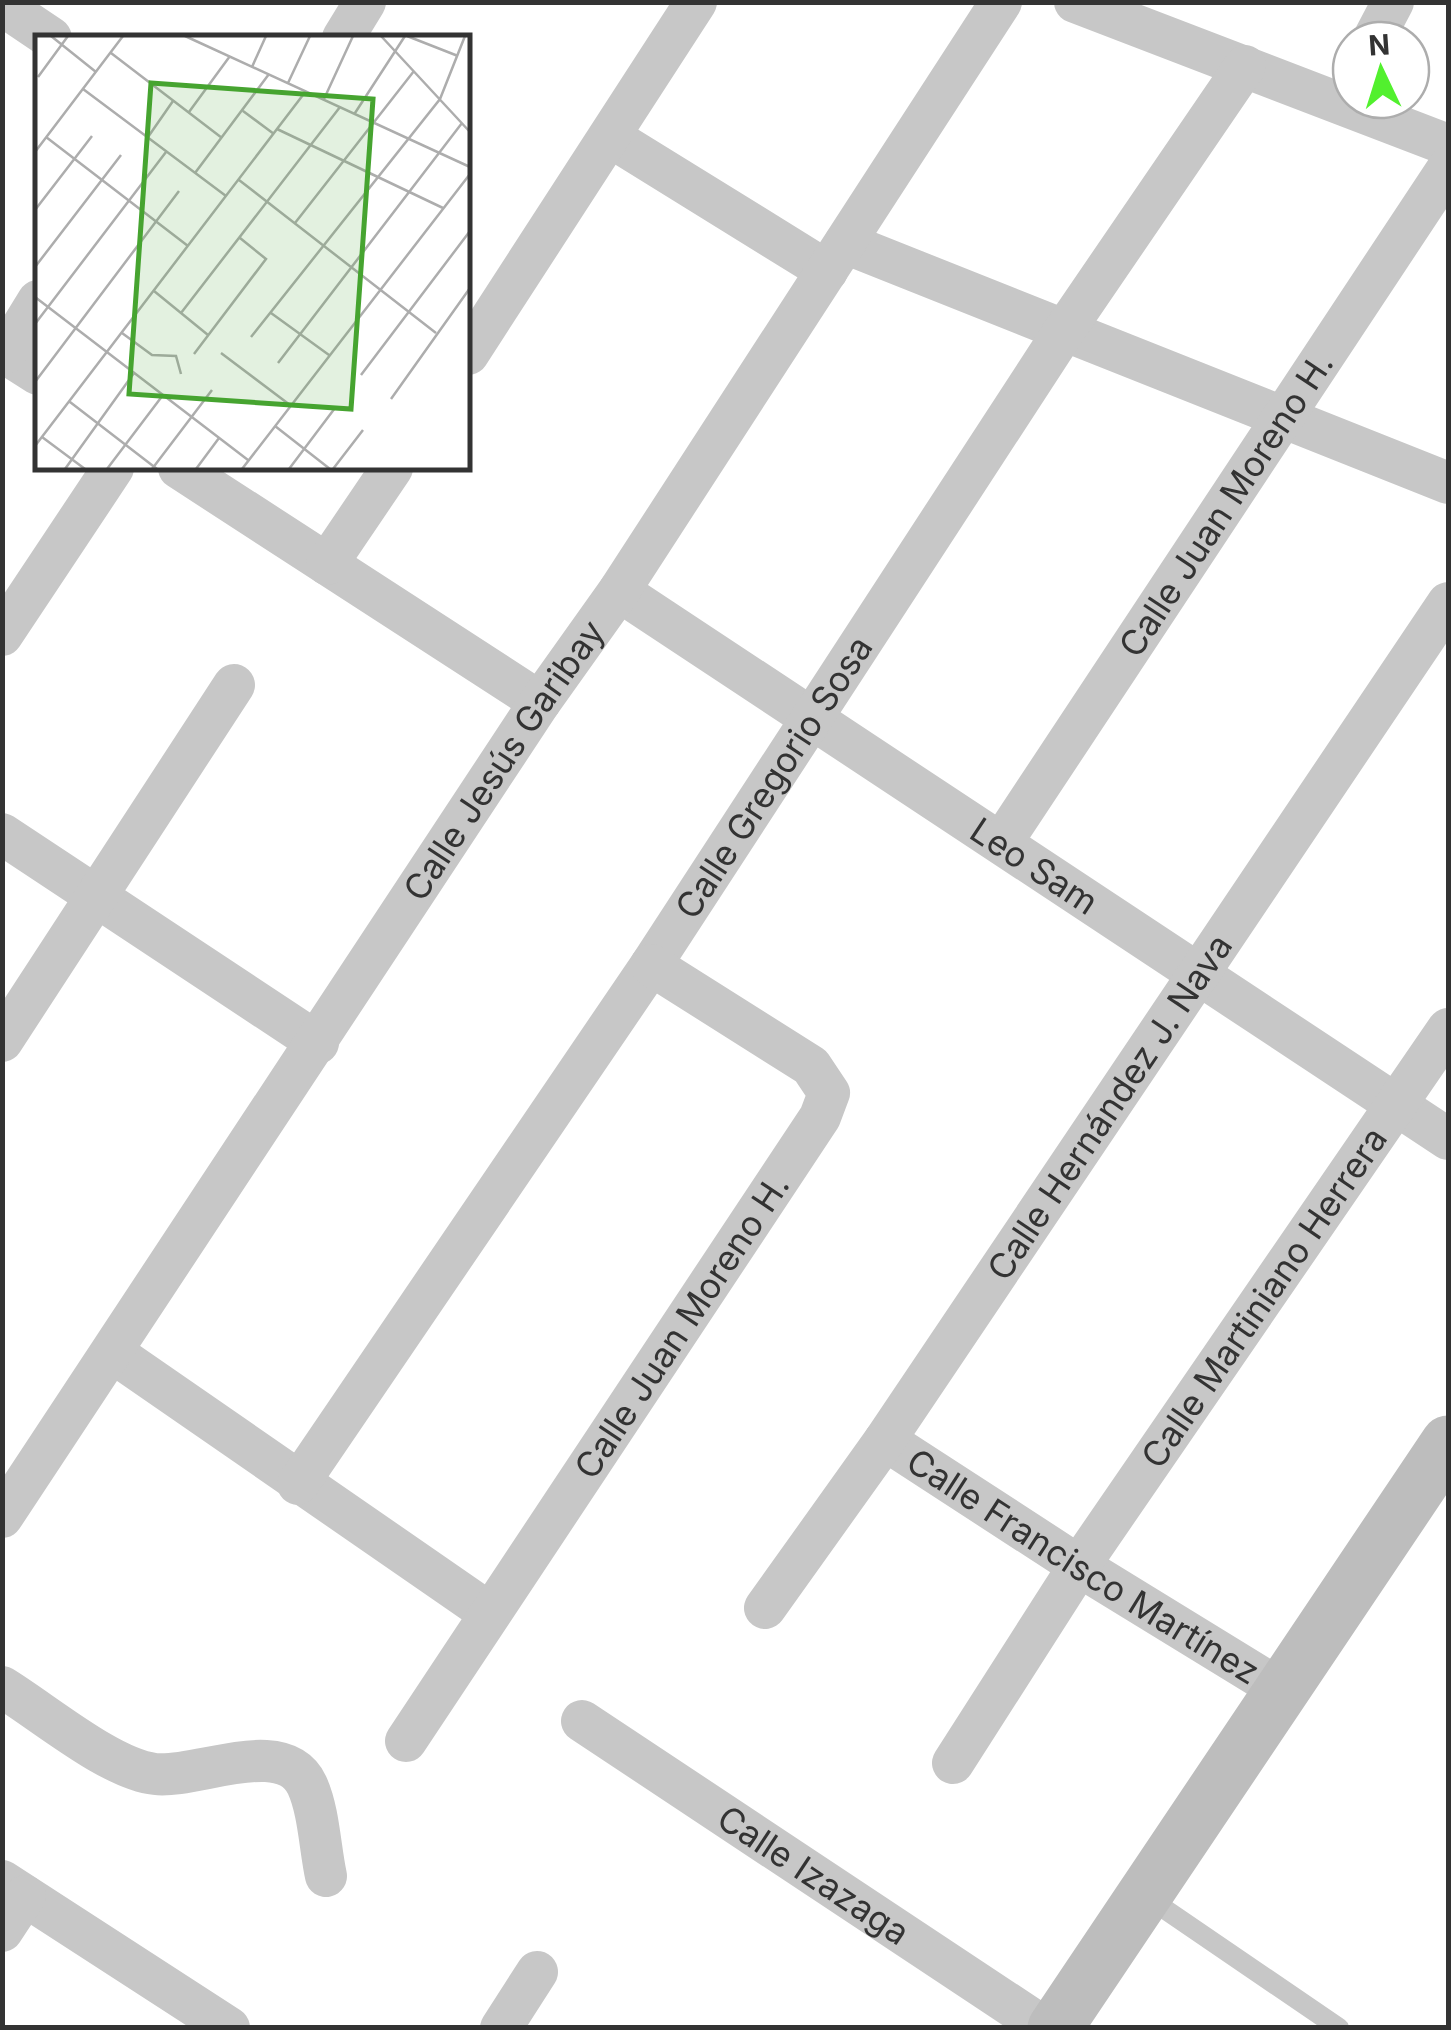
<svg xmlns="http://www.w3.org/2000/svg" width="1451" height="2030" viewBox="0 0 1451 2030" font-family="Inter,sans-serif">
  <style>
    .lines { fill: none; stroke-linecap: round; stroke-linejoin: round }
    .lane { stroke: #c7c7c7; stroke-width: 20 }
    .street { stroke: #c7c7c7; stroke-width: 42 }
    .secondary { stroke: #bdbdbd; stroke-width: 55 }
    .labels { text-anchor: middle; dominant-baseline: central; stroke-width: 10; stroke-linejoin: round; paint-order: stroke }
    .street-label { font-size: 35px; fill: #333; stroke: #fff }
    .inset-road { fill: none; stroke: #adadad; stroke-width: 2.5 }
    .view { fill: #46a430; fill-opacity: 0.15; stroke: #46a430; stroke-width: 5 }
    .inset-edge { fill: none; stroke: #333; stroke-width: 5 }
  </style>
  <rect width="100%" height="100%" fill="#fff"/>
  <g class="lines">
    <path class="lane" d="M1147 1897 1339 2028"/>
    <g class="street">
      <path d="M1075 2 1448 145"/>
      <path d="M2 5 51 38"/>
      <path d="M343 38 365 2"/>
      <path d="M1373 40 1393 2"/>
      <path d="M612 138 827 271"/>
      <path d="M845 243 1448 483"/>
      <path d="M2 351 38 374"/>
      <path d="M6 353 38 301"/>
      <path d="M468 354 696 2"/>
      <path d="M179 468 540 702"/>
      <path d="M327 564 392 468"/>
      <path id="s1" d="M619 591 1448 1139"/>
      <path d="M2 635 113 468"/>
      <path d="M2 834 318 1043"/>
      <path id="s2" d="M1002 842 1448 168"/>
      <path d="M2 1041 234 685"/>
      <path d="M112 1352 488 1612"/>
      <path id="s3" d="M885 1440 1079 1566 1283 1691"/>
      <path id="s4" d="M298 1484 651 965 1064 331 1245 66"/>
      <path id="s5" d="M2 1517 540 702 619 591 1001 2"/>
      <path id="s6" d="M765 1608 885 1440 1448 603"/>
      <path d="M2 1687C43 1712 110 1769 155 1774 197 1779 283 1735 307 1785 319 1811 320 1849 326 1876"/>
      <path id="s7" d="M582 1721 1045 2028"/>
      <path id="s8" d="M406 1741 820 1117 829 1093 811 1066 651 965"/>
      <path id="s9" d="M953 1763 1079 1566 1448 1029"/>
      <path d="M2 1881 229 2028"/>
      <path d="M2 1931 25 1896"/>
      <path d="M501 2028 537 1972"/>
    </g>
    <path class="secondary" d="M1055 2028 1448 1443"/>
  </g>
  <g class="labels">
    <g class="street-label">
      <text stroke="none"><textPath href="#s2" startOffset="405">Calle Juan Moreno H.</textPath></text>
      <text stroke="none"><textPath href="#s5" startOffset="908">Calle Jesús Garibay</textPath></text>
      <text stroke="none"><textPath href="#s4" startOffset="852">Calle Gregorio Sosa</textPath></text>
      <text stroke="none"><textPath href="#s1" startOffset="498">Leo Sam</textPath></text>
      <text stroke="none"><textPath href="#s6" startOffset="608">Calle Hernández J. Nava</textPath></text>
      <text stroke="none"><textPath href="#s9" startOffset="560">Calle Martiniano Herrera</textPath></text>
      <text stroke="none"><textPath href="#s8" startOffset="498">Calle Juan Moreno H.</textPath></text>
      <text stroke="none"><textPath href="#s3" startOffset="235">Calle Francisco Martínez</textPath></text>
      <text stroke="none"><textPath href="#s7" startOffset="278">Calle Izazaga</textPath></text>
    </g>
  </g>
  <g transform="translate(35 35)">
    <rect width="435" height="435" fill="#fff"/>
    <path class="inset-road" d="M16 1 61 37M150 1 435 132M346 1 435 97M372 1 423 21M76 18 187 103M217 32 231 1M3 42 33 1M253 48 275 1M48 54 191 161M289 64 318 1M208 76 239 99M154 77 195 21M320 78 370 1M242 94 408 173M11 102 153 211M113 102 138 66M0 117 88 1M160 138 234 39M204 145 401 298M0 175 57 101M260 188 379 36M0 232 86 120M119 256 173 300M0 262 213 425M146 278 305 72M236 278 294 320M0 289 131 117M87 298 117 320 141 321 146 339M216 302 405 64 430 1M186 318 255 370M159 319 231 224 205 203M243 328 427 88M326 340 435 196M0 347 144 156M356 364 435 253M35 367 122 434M240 391 295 434M7 402 50 434M0 411 271 56M30 434 99 338M72 434 128 360M117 434 177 355M161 434 184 403M207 434 435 139M254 434 300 373M298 434 328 395"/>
    <path class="view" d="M116 48 338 64 316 374 94 359Z"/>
    <rect width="435" height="435" class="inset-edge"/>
  </g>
  <rect width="1451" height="2030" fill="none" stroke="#333333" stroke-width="10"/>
  <g transform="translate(1381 70) rotate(356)"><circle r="48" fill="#ffffff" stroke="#adadad" stroke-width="2.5"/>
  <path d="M0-8L18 38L0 25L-18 38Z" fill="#52f02e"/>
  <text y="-15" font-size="28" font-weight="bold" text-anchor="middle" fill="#333333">N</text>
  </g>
</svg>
